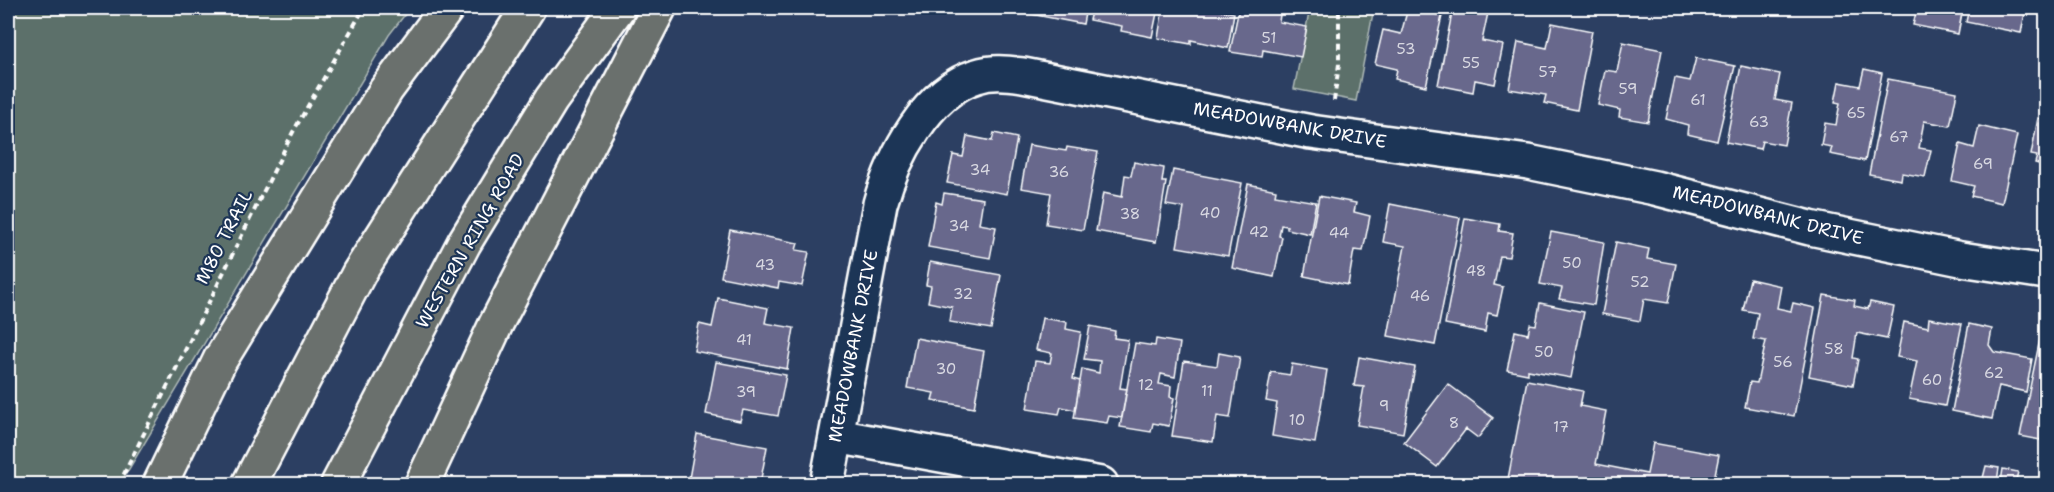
<svg xmlns="http://www.w3.org/2000/svg" width="2054" height="492" viewBox="0 0 2054 492" font-family="'Shantell Sans',sans-serif">
  <style>
    .green { fill: #5b706b; stroke: #adb8b5; stroke-width: 1.5 }
    .building { fill: #67688c; stroke: #fff; stroke-width: 1.5 }
    .lines { fill: none; stroke-linecap: round; stroke-linejoin: round }
    .minor-casing { stroke: #fff; stroke-width: 38 }
    .motorway-casing { stroke: #fff; stroke-width: 38 }
    .path { stroke: #fff; stroke-width: 4; stroke-dasharray: 6 4.5; stroke-linecap: butt }
    .minor { stroke: #1d3557; stroke-width: 33 }
    .motorway { stroke: #6b706d; stroke-width: 33 }
    .labels { text-anchor: middle; dominant-baseline: central; stroke-width: 4.5; stroke-linejoin: round; paint-order: stroke }
    .number-label { font-size: 15px; fill: #d9d9e2 }
    .street-label { font-size: 18px; fill: #fff; stroke: #1d3557 }
  </style>
  <rect width="100%" height="100%" fill="#2c3f62"/>
  <filter id="ink" filterUnits="userSpaceOnUse"><feTurbulence type="fractalNoise" baseFrequency=".0167" numOctaves="2"/><feDisplacementMap in="SourceGraphic" scale="12" xChannelSelector="R" yChannelSelector="G"/><feConvolveMatrix kernelMatrix="1 2 1 2 8 2 1 2 1" color-interpolation-filters="sRGB"/></filter>
  <g filter="url(#ink)">
    <path class="green" d="M8 8H410L389 35 120 484H8Z
      M1310 8H1374L1356 101 1294 89Z"/>
    <path class="building" d="M1000 8H1086L1083 24Z
      M1092 8H1158L1152 37 1121 31 1122 26 1089 20Z
      M1163 8H1207L1234 13 1228 48 1191 40V44L1158 38Z
      M1239 8H1281L1279 22 1307 27 1301 57 1263 50 1262 57 1230 52Z
      M1408 8 1442 16 1426 86 1395 79 1397 69 1375 64 1383 30 1401 34Z
      M1453 8H1489L1482 41 1503 45 1495 84 1475 80 1473 92 1438 85Z
      M1917 8H1963L1958 34 1913 25Z
      M1969 8H2026L2021 33 1966 22Z
      M1552 23 1592 31 1577 110 1544 103 1546 95 1509 89 1518 42 1547 48Z
      M1623 42 1662 50 1648 122 1619 117 1620 110 1598 105 1605 70 1617 72Z
      M1696 58 1735 66 1717 141 1687 134 1688 125 1666 119 1675 78 1690 81Z
      M1741 66 1780 74 1775 100 1792 103 1784 145 1762 141 1760 149 1726 142Z
      M1864 69 1882 73 1865 161 1830 154 1832 147 1821 145 1825 123 1836 125 1840 103 1835 102 1839 82 1860 86Z
      M1888 79 1957 92 1950 126 1924 121 1919 148 1931 150 1925 177 1902 173 1901 180 1869 174Z
      M2038 118 2046 120V166L2035 163 2037 156 2031 155Z
      M1979 126 2017 135 2002 203 1971 196 1974 186 1952 181 1960 144 1974 148Z
      M994 133 1017 138 1007 194 947 183 953 155 963 157 967 136 992 141Z
      M1029 145 1066 151 1067 147 1098 152 1083 230 1046 224 1051 193 1021 188Z
      M1134 162 1164 168 1162 182H1166L1156 242 1096 231 1103 193 1122 197 1125 175 1131 176Z
      M1173 170 1242 183 1228 256 1177 247 1184 208 1166 205Z
      M1248 184 1276 190 1275 195 1316 202 1310 234 1287 229V226L1281 225 1279 236 1282 237 1274 277 1232 268Z
      M944 193 983 199 979 224 996 227 990 258 928 247 936 202 942 204Z
      M1319 196 1356 203 1354 212 1370 216 1363 251 1354 250 1348 285 1304 276Z
      M1390 204 1460 218 1435 345 1388 336 1405 246 1383 242Z
      M1465 218 1500 224 1499 231 1513 233 1509 257 1500 256 1494 285 1503 287 1497 315 1488 313 1485 332 1445 324Z
      M730 230 798 243 796 250 809 252 802 286 779 282 778 288 721 277Z
      M1551 232 1604 242 1594 305 1559 299 1562 288 1540 284Z
      M1616 242 1649 249 1647 259 1676 264 1668 303 1644 299 1640 321 1602 314Z
      M930 262 1001 275 991 329 950 322 952 307 928 302 931 286 926 285Z
      M1750 279 1781 286 1777 308 1791 311 1793 303 1815 308 1794 416 1745 407 1750 382 1757 383 1766 341 1753 339 1758 313 1743 310Z
      M1824 295 1855 300 1854 306 1868 309 1870 302 1894 307 1887 339 1857 333 1853 358 1858 359 1853 385 1809 376Z
      M718 298 768 308 765 323 794 328 787 369 694 351 699 324 712 327Z
      M1540 303 1584 312 1571 378 1528 370V374L1507 370 1515 331 1528 334 1530 324 1536 325Z
      M1042 318 1067 322 1066 329 1081 332 1073 379 1080 381 1075 410 1061 407 1059 414 1027 409 1035 361 1050 363 1052 353 1036 350Z
      M1929 318 1962 324 1945 406 1909 399 1917 361 1897 357 1904 322 1928 327Z
      M1969 324 1992 329 1989 345 1994 352 2032 359 2026 392 1999 386 1992 419 1952 411Z
      M1090 326 1115 331 1114 338 1128 340 1120 388 1127 389 1122 418 1109 416 1107 423 1074 418 1082 369 1099 373 1100 361 1084 359Z
      M2041 334 2046 335V441L2020 436Z
      M916 338 984 351 974 408 932 400 934 393 907 388Z
      M1156 339 1180 343 1175 377 1161 374 1159 384 1171 386 1170 397 1174 398 1169 426 1153 423 1151 432 1120 427 1135 343 1155 346Z
      M1219 353 1240 357 1230 418 1217 416 1213 442 1172 436 1184 361 1217 366Z
      M1359 357 1415 367 1403 433 1357 425 1364 387 1354 386Z
      M716 362 786 375 778 416 743 410 740 421 706 414Z
      M1292 364 1327 370 1315 443 1272 436 1277 403 1266 401 1271 372 1290 375Z
      M1527 380 1583 391 1580 406 1606 411 1596 464 1647 474 1653 443 1719 455 1713 484H1507Z
      M1448 384 1493 418 1478 438 1466 429 1437 467 1404 442Z
      M697 434 767 447 760 484H688Z
      M1986 466 1999 468 1997 481 1983 478Z
      M2003 469 2018 472 2015 484 2001 482Z"/>
    <g class="lines">
      <g class="minor-casing">
        <path id="minor" d="M836 436 1101 484
          M827 484 880 204C893 157 927 91 977 76 992 71 1007 73 1023 75L1311 132 1528 162 1655 188 1810 228 1961 259 2046 272"/>
      </g>
      <g class="motorway-casing">
        <path id="motorway" d="M160 484 220 360 386 90 447 8
          M249 484 359 273 528 8
          M338 484 464 243 551 100 618 8
          M422 484 496 324 659 8"/>
      </g>
      <path class="path" d="M1334 101 1339 64V8
        M119 484 293 132 364 8"/>
      <use href="#minor" class="minor"/>
      <use href="#motorway" class="motorway"/>
    </g>
  </g>
  <g class="labels">
    <g class="number-label">
      <text x="1269" y="38">51</text>
      <text x="1406" y="49">53</text>
      <text x="1471" y="63">55</text>
      <text x="1548" y="72">57</text>
      <text x="1628" y="89">59</text>
      <text x="1698" y="100">61</text>
      <text x="1856" y="113">65</text>
      <text x="1759" y="122">63</text>
      <text x="1899" y="137">67</text>
      <text x="1983" y="164">69</text>
      <text x="980" y="170">34</text>
      <text x="1059" y="172">36</text>
      <text x="1210" y="213">40</text>
      <text x="1130" y="214">38</text>
      <text x="959" y="226">34</text>
      <text x="1259" y="232">42</text>
      <text x="1339" y="233">44</text>
      <text x="1572" y="263">50</text>
      <text x="765" y="265">43</text>
      <text x="1476" y="271">48</text>
      <text x="1640" y="282">52</text>
      <text x="963" y="294">32</text>
      <text x="1420" y="296">46</text>
      <text x="744" y="340">41</text>
      <text x="1834" y="349">58</text>
      <text x="1544" y="352">50</text>
      <text x="1783" y="362">56</text>
      <text x="946" y="369">30</text>
      <text x="1994" y="373">62</text>
      <text x="1932" y="380">60</text>
      <text x="1146" y="385">12</text>
      <text x="1207" y="391">11</text>
      <text x="746" y="392">39</text>
      <text x="1384" y="406">9</text>
      <text x="1297" y="420">10</text>
      <text x="1454" y="423">8</text>
      <text x="1561" y="427">17</text>
    </g>
    <g class="street-label">
      <text transform="translate(1290 125) rotate(10)">MEADOWBANK DRIVE</text>
      <text transform="translate(1768 215) rotate(14)">MEADOWBANK DRIVE</text>
      <text transform="translate(224 237) rotate(-63)">M80 TRAIL</text>
      <text transform="translate(470 241) rotate(-60)">WESTERN RING ROAD</text>
      <text transform="translate(853 346) rotate(-79)">MEADOWBANK DRIVE</text>
    </g>
  </g>
  <rect width="2054" height="492" fill="none" stroke="#1d3557" stroke-width="30"/>
  <rect x="15" y="15" width="2024" height="462" fill="none" stroke="#fff" stroke-width="2" filter="url(#ink)"/>
</svg>
